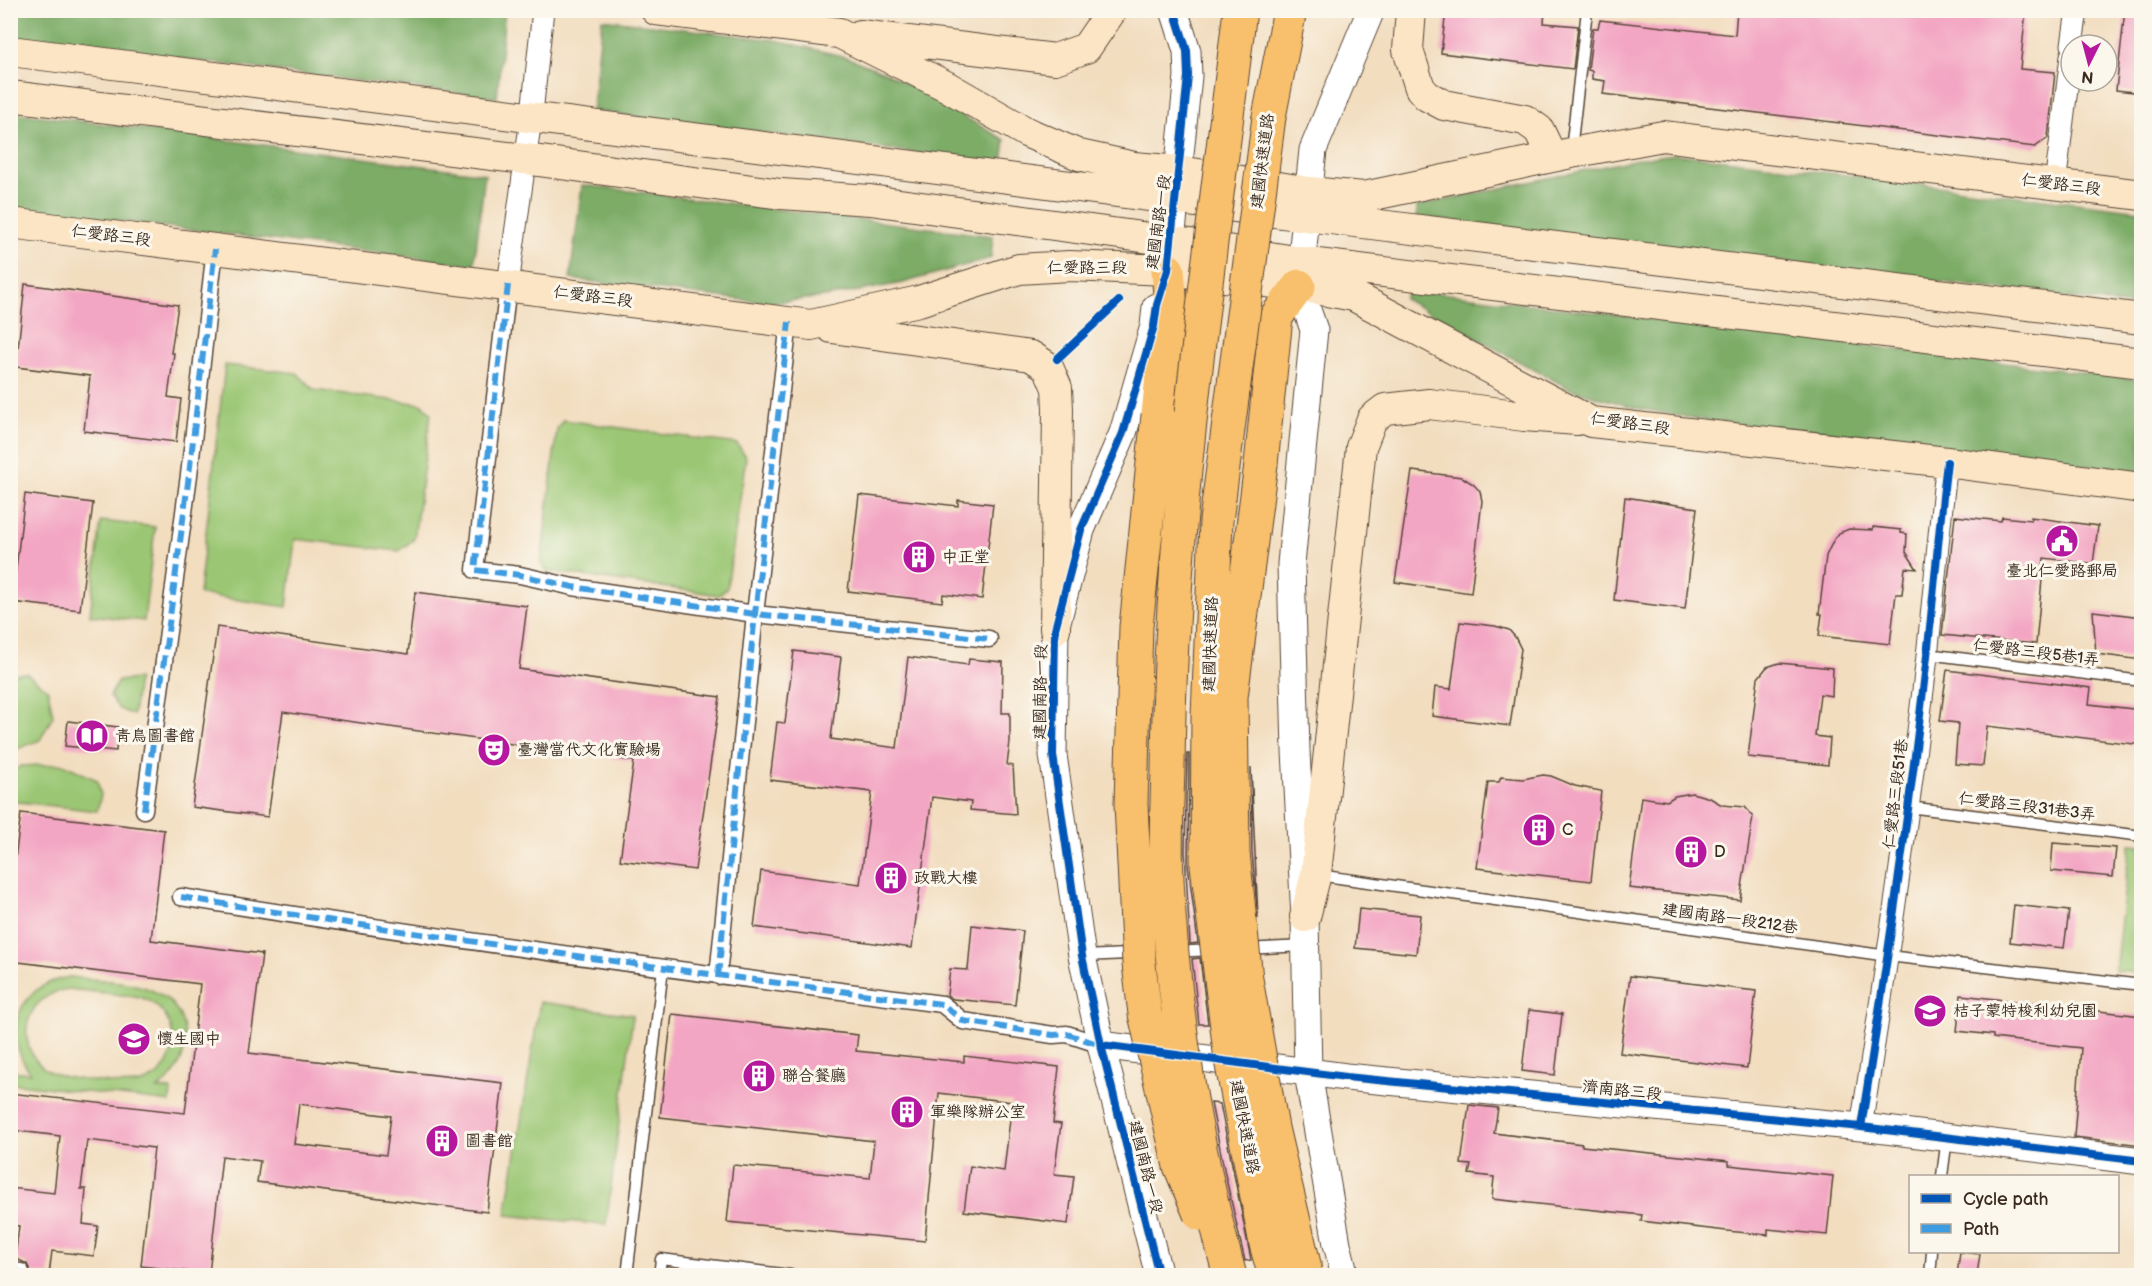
<svg xmlns="http://www.w3.org/2000/svg" width="2152" height="1286" viewBox="0 0 2152 1286" font-family="'Balsamiq Sans','LXGW WenKai TC',sans-serif">
  <style>
    .green { fill: #9bc774; stroke: #6b7849; stroke-width: 1.5; fill-rule: evenodd }
    .forest { fill: #7cac66; stroke: #5c6b42; stroke-width: 1.5 }
    .building { fill: #f3a6c3; fill-rule: evenodd }
    .lines { fill: none; stroke-linecap: round; stroke-linejoin: round }
    .service-casing { stroke: #564536; stroke-width: 13 }
    .pedestrian-casing { stroke: #564536; stroke-width: 19 }
    .minor-casing { stroke: #564536; stroke-width: 23 }
    .tertiary-casing { stroke: #564536; stroke-width: 29 }
    .secondary-casing { stroke: #564536; stroke-width: 32 }
    .trunk-casing { stroke: #564536; stroke-width: 35 }
    .service { stroke: #fff; stroke-width: 10 }
    .pedestrian { stroke: #fff; stroke-width: 16 }
    .minor { stroke: #fff; stroke-width: 21 }
    .tertiary { stroke: #fff; stroke-width: 27 }
    .secondary { stroke: #fce5c4; stroke-width: 30 }
    .trunk { stroke: #f8bf6c; stroke-width: 33 }
    .trunk-bridge-casing { stroke: #564536; stroke-width: 35; stroke-linecap: butt }
    .trunk-bridge { stroke: #f8bf6c; stroke-width: 33 }
    .quiet { stroke: #3f9ce0; stroke-width: 6; stroke-dasharray: 12 6; stroke-linecap: butt }
    .cycleway-casing { stroke: #fbf7ec; stroke-width: 11 }
    .cycleway { stroke: #0057b8; stroke-width: 8 }
    .labels { text-anchor: middle; dominant-baseline: central; stroke-width: 6; stroke-linejoin: round; paint-order: stroke }
    .street-label { font-size: 16px; fill: #3b2a1e; stroke: #fbf7ec }
    .poi-label { font-size: 16px; fill: #3b2a1e; stroke: #fbf7ec; text-anchor: start }
  </style>
  <rect width="100%" height="100%" fill="#fbf7ec"/>
  <filter id="ink" filterUnits="userSpaceOnUse"><feTurbulence type="fractalNoise" baseFrequency=".0167" numOctaves="2"/><feDisplacementMap in="SourceGraphic" scale="12" xChannelSelector="R" yChannelSelector="G"/><feConvolveMatrix kernelMatrix="1 2 1 2 8 2 1 2 1" color-interpolation-filters="sRGB"/></filter>
  <filter id="wash" filterUnits="userSpaceOnUse"><feTurbulence type="fractalNoise" baseFrequency=".008" numOctaves="4" result="noise"/><feDisplacementMap in="SourceGraphic" scale="24" xChannelSelector="R" yChannelSelector="G"/><feGaussianBlur stdDeviation="1.35" result="paint"/><feColorMatrix in="noise" values="0 0 0 0 0 0 0 0 0 0 0 0 0 0 0 0 0 1.4 0 .05"/><feComposite in="paint" operator="in"/></filter>
  <g filter="url(#wash)">
    <rect width="100%" height="100%" fill="#f2ddbf"/>
    <path class="green" d="M225 365 297 373 314 390 422 404 431 413 414 539 399 551 295 539 287 607 199 594Z
      M563 420 737 444 746 457 727 588 719 595 547 571 541 564 557 429Z
      M101 521 155 527 144 621 90 615Z
      M26 673 48 690 53 716 40 740 15 750 11 748V674Z
      M138 679 133 715 119 709 110 696 118 681Z
      M63 764 97 780 101 795 97 811 11 801V773L21 766Z
      M2130 844 2141 845V973L2115 971Z
      M70 977C115 982 186 979 185 1042 184 1062 173 1078 158 1089L171 1090 170 1102 11 1083V1071L31 1073C0 1034 18 984 70 977ZM69 989 140 997C167 1006 182 1037 167 1063 163 1071 155 1078 147 1081 133 1087 117 1084 102 1082 71 1078 37 1079 28 1043 25 1033 27 1022 32 1012 40 998 53 991 69 989Z
      M540 1002 633 1015 606 1225 506 1215Z"/>
    <path class="forest" d="M11 11H505L497 98 11 38Z
      M602 19 776 40 846 57 887 73 1005 140 1002 164 592 111Z
      M11 112 485 174 474 265 32 210 11 206Z
      M1676 154 2141 211V307L1417 217V206L1642 158Z
      M582 185 993 236 991 258 903 283 825 297 769 303 570 279Z
      M1408 289 2141 380V473L1697 419 1636 408 1570 389 1404 299Z"/>
    <g id="blocks">
      <path class="building" d="M1446 10 1473 13 1474 10H1545L1544 23 1578 26 1573 69 1441 53Z
        M1737 10H2026L2020 69 2055 72 2048 138 2035 147 1603 94 1605 81 1592 79V71L1588 70 1593 28H1598L1600 20 1735 35Z
        M2125 10H2142V93L2116 90Z
        M25 284 178 305 171 353H174L168 397 181 399 176 442 84 431 90 376 16 367Z
        M1412 471 1462 477 1473 484 1480 491 1482 501 1471 593 1395 582Z
        M25 494 93 503 80 610 12 602Z
        M859 495 958 506V500L993 504 982 599 943 594 942 602 848 591Z
        M1625 497 1697 508 1685 609 1614 600Z
        M1955 516 2001 521 2002 517 2031 520V517L2098 526 2093 564 2044 558 2036 644 1942 635Z
        M1873 527 1901 530V533L1907 534 1906 552 1917 569 1905 568 1902 594H1896L1890 644 1819 636 1822 614H1819L1826 556 1833 541 1839 533 1849 529 1873 530Z
        M415 592 527 606 519 669 720 697 695 870 620 860 634 761 283 712 268 817 192 807 217 627 408 654Z
        M2093 611 2142 617V660L2096 654Z
        M1460 622 1495 626 1509 630 1515 637 1521 649 1510 726 1432 716 1435 687 1451 689Z
        M794 651 841 657 831 739 897 748 908 657 968 665 969 659 1003 662 1002 713H1010V742L1007 765 1013 766 1016 814 970 810 971 802 932 797 912 948 754 927 761 871 860 884 872 792 770 780 777 722 785 723Z
        M1779 663 1833 668 1832 696 1820 694 1815 736 1830 738 1828 765 1748 757 1758 678 1767 667Z
        M1947 670 2091 688 2089 704 2142 710V745L1987 726 1983 766 1955 764 1958 723 1940 721Z
        M68 721 118 727 116 751 65 746Z
        M1187 754H1189L1188 865 1198 943 1190 944 1185 851Z
        M1251 767 1258 918 1252 852Z
        M1543 775 1551 776 1575 786 1601 791 1591 881 1477 868 1488 782H1499L1501 777 1523 779Z
        M1692 793 1710 798 1722 805 1745 807 1753 816 1740 900 1629 888 1641 797 1667 801 1675 796Z
        M21 813 164 830 151 940 262 954 249 1053 503 1083 487 1212 257 1182 260 1161 222 1156 209 1274 141 1266 154 1148 87 1140 81 1189H86L83 1224 98 1226 94 1256 52 1251 49 1275 31 1273 27 1264 15 1258 19 1226 10 1225V1188L54 1193 60 1136 10 1130V1093L185 1113 200 984 10 961V898ZM299 1104 391 1116 386 1155 294 1144Z
        M2053 843 2116 848 2113 877 2051 871Z
        M2014 905 2069 911 2064 948 2010 942Z
        M1359 909 1420 915 1416 954 1355 948Z
        M972 925 1023 931 1015 1005 953 999 947 995 950 969 968 970Z
        M1200 958 1208 1024H1199L1192 959Z
        M1630 976 1756 991 1747 1068 1620 1053Z
        M1961 995 2142 1016V1145L2074 1137 2081 1048 1993 1038V1035L1957 1031Z
        M1529 1010 1562 1014 1555 1075 1522 1071Z
        M672 1014 858 1035 856 1051 964 1062V1056L1059 1067 1053 1123 1061 1124 1054 1174 1074 1176 1068 1224 964 1211 970 1166 1004 1171 1012 1102 939 1093 925 1241 727 1222 733 1165 870 1178 874 1141 660 1117Z
        M1211 1103 1220 1104 1251 1260 1245 1261 1225 1174Z
        M1469 1105 1498 1108 1494 1133 1582 1144V1146L1729 1161V1165L1833 1176 1827 1235 1768 1229V1235L1727 1231 1641 1221 1642 1215 1492 1199 1494 1177 1469 1174 1471 1165 1461 1164Z
        M1960 1252 1980 1254 1977 1275H1957Z"/>
    </g>
  </g>
  <g filter="url(#ink)">
    <use href="#blocks" fill-opacity="0" stroke="#564536" stroke-width="1.5"/>
    <g class="lines">
      <g class="service-casing">
        <path id="service" d="M1571 150 1587 10
          M1927 654 2142 681
          M1908 807 2142 836
          M1318 875 1888 956 2142 985
          M1245 949 1305 946
          M1084 956 1215 950
          M1942 1176 1947 1138
          M627 1276 663 968
          M659 1276 661 1259 799 1276
          M1930 1276 1932 1252"/>
      </g>
      <g class="pedestrian-casing">
        <path id="pedestrian" d="M508 285 475 570 520 575 573 587 755 614 989 639
          M144 810 189 475 215 249
          M181 897C434 938 688 972 942 1004L963 1021 1053 1035 1067 1034 1101 1045
          M718 976 755 614 789 322
          M10 1271 21 1272"/>
      </g>
      <g class="minor-casing">
        <path id="minor" d="M2072 45 2077 10
          M2055 185 2071 56
          M508 285 533 104 543 10
          M1861 1127C1886 971 1909 814 1927 656 1934 592 1939 527 1947 462"/>
      </g>
      <g class="tertiary-casing">
        <path id="tertiary" d="M1169 261 1188 76 1187 51 1174 10
          M1156 307 1154 326 1123 433 1081 530 1055 629 1053 755 1082 956 1101 1045 1159 1276
          M1101 1045 1346 1077 1861 1127 2142 1161
          M1345 1276 1337 1244 1308 1073 1305 917 1296 751 1291 564 1314 330 1299 286 1313 150 1371 10"/>
      </g>
      <g class="secondary-casing">
        <path id="secondary" d="M656 10 839 33 946 86 1026 132 1079 155 1134 167 1180 171 1309 192 1364 197 1571 153 1663 136 2142 195
          M1411 10 1408 50 1420 88 1427 96 1444 105 1525 120 1539 130 1552 157
          M860 35 1055 59 1086 48 1112 10
          M10 51 1306 216 2142 319
          M10 96 525 159 781 194 870 200 1171 241 1301 262 2142 363
          M10 223 811 325 919 301 1019 269 1069 266 1168 270 1299 286 1354 296 1591 422 1947 462 2142 488
          M832 328 1031 356 1048 367 1057 388 1058 409 1055 629
          M1305 917 1316 874 1361 447 1372 419 1385 409 1429 404 1524 416 1577 420"/>
      </g>
      <g class="trunk-casing">
        <path id="trunk" d="M1269 117 1290 10
          M1158 415 1167 326 1171 307 1168 270
          M1261 464 1276 317 1299 286"/>
      </g>
      <use href="#service" class="service"/>
      <use href="#pedestrian" class="pedestrian"/>
      <use href="#minor" class="minor"/>
      <use href="#tertiary" class="tertiary"/>
      <use href="#secondary" class="secondary"/>
      <use href="#trunk" class="trunk"/>
      <g class="trunk-bridge-casing">
        <path id="trunk-bridge" d="M1269 117 1216 521 1208 716 1207 865 1231 1060 1266 1244 1275 1276
          M1158 415 1136 627 1131 804 1139 964 1145 1014 1180 1166 1200 1214
          M1261 464 1231 697 1233 853 1246 979 1272 1128 1304 1264 1305 1276
          M1230 1276C1195 1146 1173 1012 1167 878 1165 842 1167 805 1168 769 1170 515 1210 263 1240 10"/>
      </g>
      <use href="#trunk-bridge" class="trunk-bridge"/>
      <path class="quiet" d="M508 285 475 570 520 575 573 587 755 614 989 639
        M144 810 189 475 215 249
        M181 897C434 938 688 972 942 1004L963 1021 1053 1035 1067 1034 1101 1045
        M718 976 755 614 789 322
        M10 1271 21 1272"/>
      <g class="cycleway-casing">
        <path id="cycleway" d="M1057 359 1119 301
          M1101 1045 1346 1077 1861 1127 2142 1161
          M1861 1127C1886 971 1909 814 1927 656 1934 592 1939 527 1947 462
          M1159 1276 1101 1045 1082 956 1053 755 1055 629 1081 530 1123 433 1154 326 1157 305 1168 270 1188 76 1187 51 1174 10"/>
      </g>
      <use href="#cycleway" class="cycleway"/>
    </g>
  </g>
  <defs>
    <g id="civic-disc" transform="scale(1.725)"><circle r="9.5" fill="#b5179e" stroke="#fbf7ec"/><path d="M-.6-6.5H3V-4.5H.6V-3L4-1V1h2V6H-6V1h2V-1L-.6-3ZM-1.2 2.5V6h2.4V2.5Z" fill="#fff"/></g>
    <g id="building-disc" transform="scale(1.725)"><circle r="9.5" fill="#b5179e" stroke="#fbf7ec"/><path d="M-4-6H4V6H1V3H-1V6H-4ZM-2.5-4.3h1.7v1.8h-1.7ZM.8-4.3h1.7v1.8H.8ZM-2.5-1h1.7V.8h-1.7ZM.8-1h1.7V.8H.8Z" fill="#fff"/></g>
    <g id="library-disc" transform="scale(1.725)"><circle r="9.5" fill="#b5179e" stroke="#fbf7ec"/><path d="M-6-4Q-3-5.5-.7-3.5V5Q-3 3-6 4ZM6-4Q3-5.5 .7-3.5V5Q3 3 6 4Z" fill="#fff"/></g>
    <g id="theatre-disc" transform="scale(1.725)"><circle r="9.5" fill="#b5179e" stroke="#fbf7ec"/><path d="M-5-5.5Q0-4 5-5.5V0Q5 5 0 6Q-5 5-5 0ZM-3.3-2.5H-1v1.5H-3.3ZM1-2.5H3.3v1.5H1ZM-2.8 1Q0 5.5 2.8 1Z" fill="#fff"/></g>
    <g id="school-disc" transform="scale(1.725)"><circle r="9.5" fill="#b5179e" stroke="#fbf7ec"/><path d="M0-5L7-2L0 1L-7-2ZM-4 1L0 2.5L4 1V4Q0 6-4 4Z" fill="#fff"/></g>
  </defs>
  <g fill-rule="evenodd">
    <use href="#civic-disc" x="2062" y="541"/>
    <use href="#building-disc" x="919" y="557"/>
    <use href="#library-disc" x="92" y="736"/>
    <use href="#theatre-disc" x="494" y="750"/>
    <use href="#building-disc" x="1539" y="830"/>
    <use href="#building-disc" x="1691" y="852"/>
    <use href="#building-disc" x="891" y="878"/>
    <use href="#school-disc" x="1930" y="1011"/>
    <use href="#school-disc" x="134" y="1039"/>
    <use href="#building-disc" x="759" y="1076"/>
    <use href="#building-disc" x="907" y="1112"/>
    <use href="#building-disc" x="442" y="1141"/>
  </g>
  <g class="labels">
    <g class="street-label">
      <text transform="translate(1263 161) rotate(-83)">建國快速道路</text>
      <text transform="translate(2061 185) rotate(7)">仁愛路三段</text>
      <text transform="translate(1159 222) rotate(-82)">建國南路一段</text>
      <text transform="translate(111 236) rotate(7)">仁愛路三段</text>
      <text x="1087" y="268">仁愛路三段</text>
      <text transform="translate(593 297) rotate(7)">仁愛路三段</text>
      <text transform="translate(1630 424) rotate(8)">仁愛路三段</text>
      <text transform="translate(1211 644) rotate(-88)">建國快速道路</text>
      <text transform="translate(2036 653) rotate(7)">仁愛路三段5巷1弄</text>
      <text transform="translate(1041 692) rotate(-89)">建國南路一段</text>
      <text transform="translate(1896 794) rotate(-83)">仁愛路三段51巷</text>
      <text transform="translate(2027 807) rotate(7)">仁愛路三段31巷3弄</text>
      <text transform="translate(1730 919) rotate(8)">建國南路一段212巷</text>
      <text transform="translate(1622 1091) rotate(6)">濟南路三段</text>
      <text transform="translate(1244 1127) rotate(79)">建國快速道路</text>
      <text transform="translate(1145 1167) rotate(76)">建國南路一段</text>
    </g>
    <g class="poi-label">
      <text x="942" y="557">中正堂</text>
      <text x="2062" y="571" text-anchor="middle">臺北仁愛路郵局</text>
      <text x="115" y="736">青鳥圖書館</text>
      <text x="517" y="750">臺灣當代文化實驗場</text>
      <text x="1562" y="830">C</text>
      <text x="1714" y="852">D</text>
      <text x="914" y="878">政戰大樓</text>
      <text x="1953" y="1011">桔子蒙特梭利幼兒園</text>
      <text x="157" y="1039">懷生國中</text>
      <text x="782" y="1076">聯合餐廳</text>
      <text x="930" y="1112">軍樂隊辦公室</text>
      <text x="465" y="1141">圖書館</text>
    </g>
  </g>
  <rect width="2152" height="1286" fill="none" stroke="#fbf7ec" stroke-width="36"/>
  <rect x="1909" y="1175" width="210" height="78" fill="#fbf7ec" stroke="#aea59a" stroke-width="1.5"/>
  <rect x="1921" y="1194" width="30" height="9" fill="#0057b8" stroke="#aea59a" stroke-width="1.5"/>
  <text x="1963" y="1205" font-size="18" fill="#3b2a1e">Cycle path</text>
  <rect x="1921" y="1224" width="30" height="9" fill="#3f9ce0" stroke="#aea59a" stroke-width="1.5"/>
  <text x="1963" y="1235" font-size="18" fill="#3b2a1e">Path</text>
  <g transform="translate(2089 63) rotate(186)"><circle r="28" fill="#fbf7ec" stroke="#aea59a" stroke-width="1.5"/>
  <path d="M0-4.5L10 22L0 15L-10 22Z" fill="#b5179e"/>
  <text y="-9" font-size="16" font-weight="bold" text-anchor="middle" fill="#3b2a1e">N</text>
  </g>
</svg>
